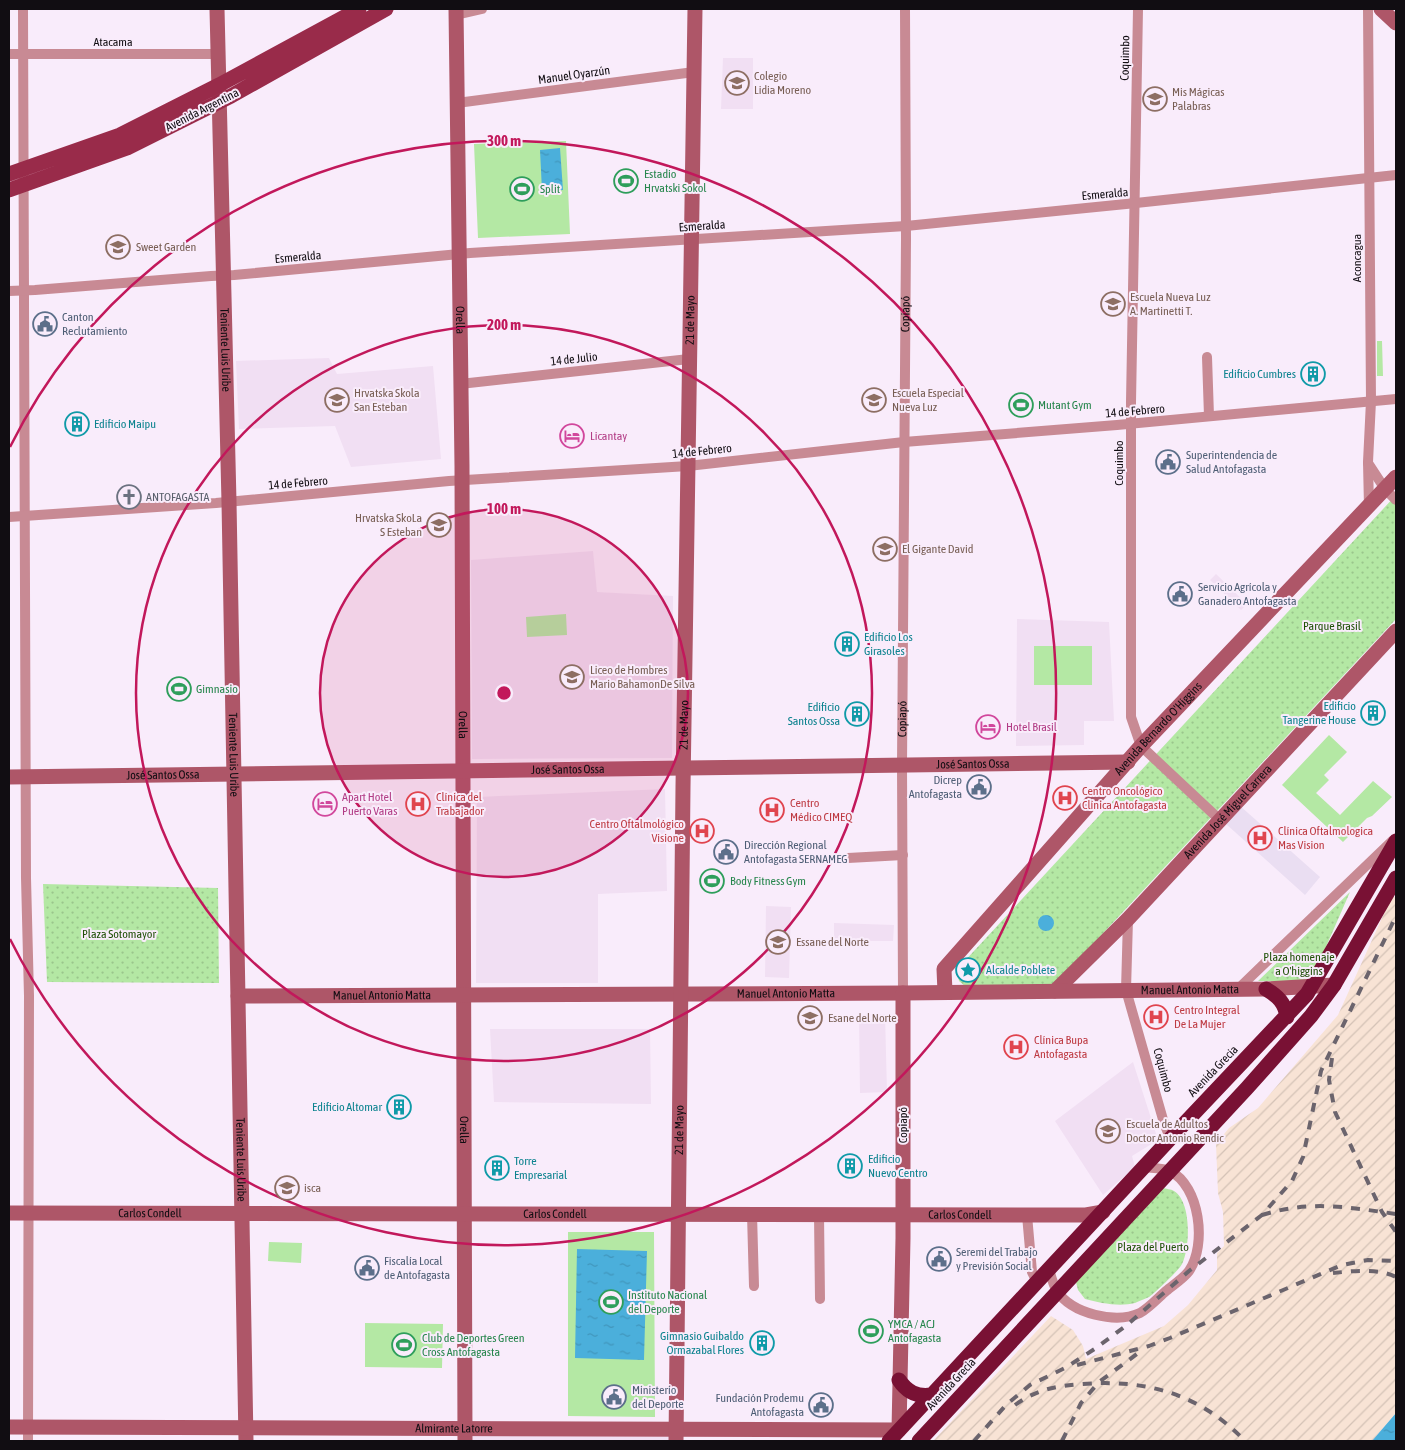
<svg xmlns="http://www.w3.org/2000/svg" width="1405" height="1450" viewBox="0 0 1405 1450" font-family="'Asap Condensed',sans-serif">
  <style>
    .built { fill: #f1dff3 }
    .industrial { fill: url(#industrial-furrows) }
    .medical { fill: #eadef2 }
    .grass { fill: #b4e8a4 }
    .park { fill: url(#park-dots) }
    .water { fill: url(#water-ripples) }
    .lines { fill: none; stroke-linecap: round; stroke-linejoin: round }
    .street { stroke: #c88a94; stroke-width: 10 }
    .secondary { stroke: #ae5668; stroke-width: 15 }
    .primary { stroke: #992b4a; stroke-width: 15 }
    .highway { stroke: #791134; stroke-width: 15 }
    .rail { stroke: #6b646d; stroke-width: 4; stroke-dasharray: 9 9; stroke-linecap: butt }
    .ring { fill: none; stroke: #c2185b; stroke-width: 2.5 }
    .labels { text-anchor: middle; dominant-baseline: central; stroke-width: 4; stroke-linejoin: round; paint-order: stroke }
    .street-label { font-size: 12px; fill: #110d12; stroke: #f9ecfb }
    .education-label { font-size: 12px; fill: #785e54; stroke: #f9ecfb; text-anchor: start }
    .leisure-label { font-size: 12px; fill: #27864d; stroke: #f9ecfb; text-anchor: start }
    .service-label { font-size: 12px; fill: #4e5e75; stroke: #f9ecfb; text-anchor: start }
    .culture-label { font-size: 12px; fill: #0d838f; stroke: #f9ecfb; text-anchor: end }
    .hotel-label { font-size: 12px; fill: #b23c85; stroke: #f9ecfb; text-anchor: start }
    .worship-label { font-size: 12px; fill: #5b616d; stroke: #f9ecfb; text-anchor: start }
    .park-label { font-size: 12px; fill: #1f5107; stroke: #f9ecfb }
    .health-label { font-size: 12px; fill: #be3a42; stroke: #f9ecfb; text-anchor: start }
    .centre { fill: #c2185b; stroke: #f9ecfb; stroke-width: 2.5 }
    .ring-label { font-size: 15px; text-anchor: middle; font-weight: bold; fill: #c2185b; stroke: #f9ecfb; stroke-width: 4; stroke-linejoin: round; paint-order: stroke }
  </style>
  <defs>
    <pattern id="industrial-furrows" width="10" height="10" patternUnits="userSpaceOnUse" patternTransform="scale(1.25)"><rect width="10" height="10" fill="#f8e3d5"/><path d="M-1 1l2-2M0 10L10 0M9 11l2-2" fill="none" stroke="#d4c2b6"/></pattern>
    <pattern id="park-dots" width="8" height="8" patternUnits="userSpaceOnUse" patternTransform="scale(1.25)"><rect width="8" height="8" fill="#b4e8a4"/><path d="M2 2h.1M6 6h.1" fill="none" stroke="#9ac68c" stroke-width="1.8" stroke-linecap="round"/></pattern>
    <pattern id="water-ripples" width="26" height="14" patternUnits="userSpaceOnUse" patternTransform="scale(1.25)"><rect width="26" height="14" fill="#4bafdb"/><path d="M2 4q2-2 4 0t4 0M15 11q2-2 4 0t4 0" fill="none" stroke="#4095bb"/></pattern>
  </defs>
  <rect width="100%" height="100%" fill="#f9ecfb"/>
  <path class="built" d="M723 58H753V109H721Z
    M329 358 337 374 433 366 441 459 351 467 335 426 239 429 236 361Z
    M593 551 597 592 673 596 672 758 472 759 471 560Z
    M1216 574 1247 604 1241 610 1210 580Z
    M1017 619 1109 622 1114 721H1084V745L1016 746Z
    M665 789 667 891 598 894V983H476L477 797Z
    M766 906 791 907 789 978 765 977Z
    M834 923 894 925 893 941H834Z
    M801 1009H819L820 1027H801Z
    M885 1014 887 1092 860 1093 859 1015Z
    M490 1029H650L651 1104 494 1102Z
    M1133 1062 1158 1140 1132 1156 1135 1167 1103 1195 1055 1121Z
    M465 1428 676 1429V1441H465Z"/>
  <path class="industrial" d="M1392 896 1396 898V1413L1372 1441H933L1051 1316 1073 1330 1083 1346 1086 1359 1164 1326 1188 1305 1217 1270V1253L1224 1246 1223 1212 1218 1193 1216 1144 1229 1128 1258 1108 1338 1015Z"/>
  <path class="medical" d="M1239 805 1320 877 1305 895 1226 824Z"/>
  <path class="grass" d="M566 141 570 234 478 238 474 144Z
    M1377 341H1382L1383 376H1377Z
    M566 614 567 635 527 637 526 617Z
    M1034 646H1092V685H1034Z
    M1329 735 1347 752 1324 775 1329 780 1316 793 1340 815 1373 781 1392 797 1372 816 1367 818 1343 842 1282 785Z
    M568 1232H654L655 1417 568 1416Z
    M269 1242 302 1243 301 1263 268 1261Z
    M365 1323 443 1324 442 1368 365 1367Z"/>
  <path class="park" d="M1396 495V619L1053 987H966L959 981 957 972 961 965Z
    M43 884 218 888 219 983 47 982Z
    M1350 892 1311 981H1258Z
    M1163 1188C1166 1189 1171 1189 1174 1191 1192 1202 1190 1248 1182 1264 1180 1269 1154 1294 1149 1297 1145 1299 1139 1301 1135 1303 1119 1307 1100 1303 1085 1299L1078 1290 1076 1282Z"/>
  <path class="water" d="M560 148 563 190 542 191 540 150Z
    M1038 923a8 8 0 1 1 16 0a8 8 0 1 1-16 0Z
    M577 1249 647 1251 644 1360 575 1358Z
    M1396 1413V1441H1372Z"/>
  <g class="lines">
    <g class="street">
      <path d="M23 9 26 878 29 996 28 1441"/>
      <path d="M1138 9 1131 402V717L1141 746 1221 821"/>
      <path d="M1368 9 1371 401 1368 462 1369 507"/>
      <path d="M456 15 482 9"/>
      <path d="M9 54H218"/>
      <path d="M457 103 694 72"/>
      <path d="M9 291 35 290 211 276 234 275 470 253 906 226 1136 203 1396 175"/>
      <path d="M1207 357 1209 416"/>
      <path d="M460 384 689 359"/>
      <path d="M1368 463 1385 489 1396 500"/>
      <path d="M9 517 216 503 449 481 688 466 904 442 1117 425 1396 399"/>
      <path d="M848 858 903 855"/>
      <path d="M1128 919 1126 990 1164 1123 1170 1138"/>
      <path d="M1239 988 1392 841"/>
      <path id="s1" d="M903 993 902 765 906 239 905 9"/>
      <path d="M752 1214 754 1286"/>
      <path d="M819 1214 820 1299"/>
      <path d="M1027 1215 1032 1272 1037 1282"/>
      <path d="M1049 1269C1051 1276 1053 1285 1057 1291 1072 1314 1116 1324 1140 1313 1149 1308 1158 1298 1166 1291 1173 1285 1184 1278 1189 1271 1207 1245 1200 1186 1170 1171 1163 1168 1152 1168 1144 1167"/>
    </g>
    <g class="secondary">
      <path id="s2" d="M217 9 229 502 246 1441"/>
      <path id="s3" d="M456 9 462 466 465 1441"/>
      <path d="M1381 9 1396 23"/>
      <path id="s4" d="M9 777 1128 762"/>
      <path id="s5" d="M1055 991 1128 919 1396 631"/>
      <path id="s6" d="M945 992 944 969 1141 746 1396 477"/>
      <path id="s7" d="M238 996 903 993 1266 989 1334 985"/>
      <path id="s8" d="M9 1213 1027 1215H1086L1103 1212"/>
      <path id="s9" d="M9 1427 899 1430 903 1238V993"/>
      <path id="s10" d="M676 1441 683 787 695 9"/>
    </g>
    <path class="primary" d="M9 174 120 135 219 85 359 9
      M9 190 127 148 231 96 386 9"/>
    <path class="highway" d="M1266 989C1278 996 1285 1003 1287 1017
      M899 1380C907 1392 917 1397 931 1395
      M889 1441 1182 1126 1307 994 1396 841
      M919 1441 1247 1088 1311 1016 1334 985 1396 878"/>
    <path class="rail" d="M1332 1058 1329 1080 1335 1112 1382 1212 1396 1232
      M1262 1215C1310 1200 1347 1207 1396 1214
      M1333 1273C1353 1271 1378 1268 1396 1277
      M1077 1365 1149 1346 1170 1338 1342 1265 1368 1260 1396 1261
      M1015 1405C1037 1389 1056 1386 1082 1384 1147 1379 1200 1394 1245 1441
      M974 1441 1006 1405 1030 1385 1065 1368 1096 1348 1127 1325 1189 1271 1262 1215 1292 1181 1303 1157 1321 1071 1396 916
      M1062 1441 1081 1403 1099 1382 1141 1351"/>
  </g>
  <circle cx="504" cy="693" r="184" fill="#c2185b" fill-opacity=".12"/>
  <g class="ring">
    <circle cx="504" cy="693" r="184"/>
    <circle cx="504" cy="693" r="368"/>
    <path d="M10 447A552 552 0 1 1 10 939"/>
  </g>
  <defs>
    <g id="school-ring" transform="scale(1.25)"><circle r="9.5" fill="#f9ecfb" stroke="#8d6e63" stroke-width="1.5"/><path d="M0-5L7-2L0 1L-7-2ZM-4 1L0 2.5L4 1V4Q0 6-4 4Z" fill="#8d6e63"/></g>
    <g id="stadium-ring" transform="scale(1.25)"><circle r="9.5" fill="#f9ecfb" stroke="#2e9e5b" stroke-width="1.5"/><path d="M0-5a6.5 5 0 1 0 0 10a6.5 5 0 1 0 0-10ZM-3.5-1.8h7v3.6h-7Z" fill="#2e9e5b"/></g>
    <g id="civic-ring" transform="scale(1.25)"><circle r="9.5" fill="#f9ecfb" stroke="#5c6f8a" stroke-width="1.5"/><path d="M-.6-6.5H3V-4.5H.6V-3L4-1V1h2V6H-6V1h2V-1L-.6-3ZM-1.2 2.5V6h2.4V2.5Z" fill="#5c6f8a"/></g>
    <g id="building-ring" transform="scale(1.25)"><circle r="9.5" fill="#f9ecfb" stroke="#0f9aa8" stroke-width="1.5"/><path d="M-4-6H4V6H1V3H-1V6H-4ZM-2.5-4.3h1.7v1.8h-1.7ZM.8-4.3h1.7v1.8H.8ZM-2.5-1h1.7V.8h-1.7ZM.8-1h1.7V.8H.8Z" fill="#0f9aa8"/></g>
    <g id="hotel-ring" transform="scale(1.25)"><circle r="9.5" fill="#f9ecfb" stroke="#d1479c" stroke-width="1.5"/><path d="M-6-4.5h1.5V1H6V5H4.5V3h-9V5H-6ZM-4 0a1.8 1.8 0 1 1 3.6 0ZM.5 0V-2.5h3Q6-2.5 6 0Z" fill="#d1479c"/></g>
    <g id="church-ring" transform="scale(1.25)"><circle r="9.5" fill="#f9ecfb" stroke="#6b7280" stroke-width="1.5"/><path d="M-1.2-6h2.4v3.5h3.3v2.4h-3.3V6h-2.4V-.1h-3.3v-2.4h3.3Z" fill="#6b7280"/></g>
    <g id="hospital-ring" transform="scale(1.25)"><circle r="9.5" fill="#f9ecfb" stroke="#e0444e" stroke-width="1.5"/><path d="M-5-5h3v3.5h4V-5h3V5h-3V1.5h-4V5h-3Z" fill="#e0444e"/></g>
    <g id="university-ring" transform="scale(1.25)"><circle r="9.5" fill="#f9ecfb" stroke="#8d6e63" stroke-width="1.5"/><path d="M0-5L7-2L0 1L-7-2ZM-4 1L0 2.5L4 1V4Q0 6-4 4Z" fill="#8d6e63"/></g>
    <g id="sight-ring" transform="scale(1.25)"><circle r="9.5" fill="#f9ecfb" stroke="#0f9aa8" stroke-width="1.5"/><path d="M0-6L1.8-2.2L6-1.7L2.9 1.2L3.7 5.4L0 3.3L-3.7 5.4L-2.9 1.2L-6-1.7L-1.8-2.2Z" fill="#0f9aa8"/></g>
  </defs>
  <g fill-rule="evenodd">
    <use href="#school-ring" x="737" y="83"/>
    <use href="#school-ring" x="1155" y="99"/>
    <use href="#stadium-ring" x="626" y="181"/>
    <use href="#stadium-ring" x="522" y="189"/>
    <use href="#school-ring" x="118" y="247"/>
    <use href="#school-ring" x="1113" y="304"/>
    <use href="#civic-ring" x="45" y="324"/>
    <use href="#building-ring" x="1313" y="374"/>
    <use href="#school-ring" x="337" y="400"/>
    <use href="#school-ring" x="874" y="400"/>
    <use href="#stadium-ring" x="1021" y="405"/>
    <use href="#building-ring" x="77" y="424"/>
    <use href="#hotel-ring" x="572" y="436"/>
    <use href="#civic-ring" x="1168" y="462"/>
    <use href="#church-ring" x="129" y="497"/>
    <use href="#school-ring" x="439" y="525"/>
    <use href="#school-ring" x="885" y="549"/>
    <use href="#civic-ring" x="1180" y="594"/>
    <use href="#building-ring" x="847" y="644"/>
    <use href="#school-ring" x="572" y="677"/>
    <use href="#stadium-ring" x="179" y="689"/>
    <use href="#building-ring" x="1373" y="713"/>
    <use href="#building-ring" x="857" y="714"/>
    <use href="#hotel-ring" x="988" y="727"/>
    <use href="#civic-ring" x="979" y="787"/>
    <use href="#hospital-ring" x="1065" y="798"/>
    <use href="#hotel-ring" x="325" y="804"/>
    <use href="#hospital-ring" x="418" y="804"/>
    <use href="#hospital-ring" x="772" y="810"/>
    <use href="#hospital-ring" x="702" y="831"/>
    <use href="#hospital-ring" x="1260" y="838"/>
    <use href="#civic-ring" x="726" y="852"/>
    <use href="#stadium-ring" x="712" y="881"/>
    <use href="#university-ring" x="778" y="942"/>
    <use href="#sight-ring" x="968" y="970"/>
    <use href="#hospital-ring" x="1156" y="1017"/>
    <use href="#university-ring" x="810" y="1018"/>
    <use href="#hospital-ring" x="1016" y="1047"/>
    <use href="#building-ring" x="399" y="1107"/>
    <use href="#school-ring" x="1108" y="1131"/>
    <use href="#building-ring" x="850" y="1166"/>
    <use href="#building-ring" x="497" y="1168"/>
    <use href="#school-ring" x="287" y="1188"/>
    <use href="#civic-ring" x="939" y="1259"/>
    <use href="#civic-ring" x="367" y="1268"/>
    <use href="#stadium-ring" x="611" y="1302"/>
    <use href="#stadium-ring" x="871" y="1331"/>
    <use href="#building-ring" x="762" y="1343"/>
    <use href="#stadium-ring" x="404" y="1345"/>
    <use href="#civic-ring" x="614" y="1397"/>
    <use href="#civic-ring" x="821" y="1405"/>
  </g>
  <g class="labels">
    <g class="street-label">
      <text x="113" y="42">Atacama</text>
      <text transform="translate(1125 58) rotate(-89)">Coquimbo</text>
      <text transform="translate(574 75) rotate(-8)">Manuel Oyarzún</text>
      <text transform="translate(202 110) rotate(-27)">Avenida Argentina</text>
      <text transform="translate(1105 194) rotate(-5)">Esmeralda</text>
      <text transform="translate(702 226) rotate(-4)">Esmeralda</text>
      <text transform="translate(298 257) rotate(-5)">Esmeralda</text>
      <text transform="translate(1357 258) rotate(-90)">Aconcagua</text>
      <text stroke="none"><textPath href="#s1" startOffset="679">Copiapó</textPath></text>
      <text stroke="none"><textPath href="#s3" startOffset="311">Orella</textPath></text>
      <text stroke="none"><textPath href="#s10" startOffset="1121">21 de Mayo</textPath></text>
      <text stroke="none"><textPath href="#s2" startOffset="341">Teniente Luis Uribe</textPath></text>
      <text transform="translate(574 359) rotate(-6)">14 de Julio</text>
      <text transform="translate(1135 411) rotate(-5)">14 de Febrero</text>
      <text transform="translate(702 451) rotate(-6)">14 de Febrero</text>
      <text transform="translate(1119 463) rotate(-90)">Coquimbo</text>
      <text transform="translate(298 483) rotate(-5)">14 de Febrero</text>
      <text stroke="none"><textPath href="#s1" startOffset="274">Copiapó</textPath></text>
      <text stroke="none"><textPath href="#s3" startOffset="716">Orella</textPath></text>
      <text stroke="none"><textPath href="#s10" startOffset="716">21 de Mayo</textPath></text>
      <text stroke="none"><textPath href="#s6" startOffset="345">Avenida Bernardo O'Higgins</textPath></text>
      <text stroke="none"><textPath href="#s2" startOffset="746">Teniente Luis Uribe</textPath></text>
      <text stroke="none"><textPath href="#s4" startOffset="964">José Santos Ossa</textPath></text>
      <text stroke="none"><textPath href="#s4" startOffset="559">José Santos Ossa</textPath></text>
      <text stroke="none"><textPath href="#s4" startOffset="154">José Santos Ossa</textPath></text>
      <text stroke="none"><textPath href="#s5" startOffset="249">Avenida José Miguel Carrera</textPath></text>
      <text stroke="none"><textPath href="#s7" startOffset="952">Manuel Antonio Matta</textPath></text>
      <text stroke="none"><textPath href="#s7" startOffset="548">Manuel Antonio Matta</textPath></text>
      <text stroke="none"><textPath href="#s7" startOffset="144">Manuel Antonio Matta</textPath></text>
      <text transform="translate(1163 1070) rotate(75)">Coquimbo</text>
      <text transform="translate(1213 1071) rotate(-46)">Avenida Grecia</text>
      <text transform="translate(903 1125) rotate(-90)">Copiapó</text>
      <text stroke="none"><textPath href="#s3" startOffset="1121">Orella</textPath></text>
      <text stroke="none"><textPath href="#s10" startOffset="311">21 de Mayo</textPath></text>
      <text stroke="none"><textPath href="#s2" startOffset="1151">Teniente Luis Uribe</textPath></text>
      <text stroke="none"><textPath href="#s8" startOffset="141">Carlos Condell</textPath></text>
      <text stroke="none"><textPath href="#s8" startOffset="546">Carlos Condell</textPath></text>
      <text stroke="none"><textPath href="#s8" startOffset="951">Carlos Condell</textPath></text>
      <text transform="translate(951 1384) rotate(-47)">Avenida Grecia</text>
      <text stroke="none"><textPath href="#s9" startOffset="445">Almirante Latorre</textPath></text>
    </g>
    <g class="education-label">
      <text x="754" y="76">Colegio<tspan x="754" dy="14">Lidia Moreno</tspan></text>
      <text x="1172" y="92">Mis Mágicas<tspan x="1172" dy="14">Palabras</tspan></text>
      <text x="136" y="247">Sweet Garden</text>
      <text x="1130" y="297">Escuela Nueva Luz<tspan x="1130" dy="14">A. Martinetti T.</tspan></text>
      <text x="354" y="393">Hrvatska Skola<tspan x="354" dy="14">San Esteban</tspan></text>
      <text x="892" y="393">Escuela Especial<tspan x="892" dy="14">Nueva Luz</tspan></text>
      <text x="422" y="518" text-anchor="end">Hrvatska SkoLa<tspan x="422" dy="14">S Esteban</tspan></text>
      <text x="902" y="549">El Gigante David</text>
      <text x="590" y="670">Liceo de Hombres<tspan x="590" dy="14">Mario BahamonDe Silva</tspan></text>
      <text x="796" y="942">Essane del Norte</text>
      <text x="828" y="1018">Esane del Norte</text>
      <text x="1126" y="1124">Escuela de Adultos<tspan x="1126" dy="14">Doctor Antonio Rendic</tspan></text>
      <text x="304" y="1188">isca</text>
    </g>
    <g class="leisure-label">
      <text x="644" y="174">Estadio<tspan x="644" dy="14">Hrvatski Sokol</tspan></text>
      <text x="540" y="189">Split</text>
      <text x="1038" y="405">Mutant Gym</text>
      <text x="196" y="689">Gimnasio</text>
      <text x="730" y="881">Body Fitness Gym</text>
      <text x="628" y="1295">Instituto Nacional<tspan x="628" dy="14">del Deporte</tspan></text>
      <text x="888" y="1324">YMCA / ACJ<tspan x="888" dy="14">Antofagasta</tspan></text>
      <text x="422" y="1338">Club de Deportes Green<tspan x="422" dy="14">Cross Antofagasta</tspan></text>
    </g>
    <g class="service-label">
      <text x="62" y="317">Canton<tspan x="62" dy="14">Reclutamiento</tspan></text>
      <text x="1186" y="455">Superintendencia de<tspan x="1186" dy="14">Salud Antofagasta</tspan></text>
      <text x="1198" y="587">Servicio Agrícola y<tspan x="1198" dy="14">Ganadero Antofagasta</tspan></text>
      <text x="962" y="780" text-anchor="end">Dicrep<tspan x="962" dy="14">Antofagasta</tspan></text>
      <text x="744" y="845">Dirección Regional<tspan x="744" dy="14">Antofagasta SERNAMEG</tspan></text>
      <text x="956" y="1252">Seremi del Trabajo<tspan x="956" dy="14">y Previsión Social</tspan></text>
      <text x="384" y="1261">Fiscalía Local<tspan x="384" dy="14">de Antofagasta</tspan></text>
      <text x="632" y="1390">Ministerio<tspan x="632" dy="14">del Deporte</tspan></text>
      <text x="804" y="1398" text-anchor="end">Fundación Prodemu<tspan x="804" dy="14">Antofagasta</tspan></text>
    </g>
    <g class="culture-label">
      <text x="1296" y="374">Edificio Cumbres</text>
      <text x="94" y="424" text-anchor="start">Edificio Maipu</text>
      <text x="864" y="637" text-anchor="start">Edificio Los<tspan x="864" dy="14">Girasoles</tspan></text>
      <text x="1356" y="706">Edificio<tspan x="1356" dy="14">Tangerine House</tspan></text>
      <text x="840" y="707">Edificio<tspan x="840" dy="14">Santos Ossa</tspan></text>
      <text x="986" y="970" text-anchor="start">Alcalde Poblete</text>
      <text x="382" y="1107">Edificio Altomar</text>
      <text x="868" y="1159" text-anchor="start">Edificio<tspan x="868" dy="14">Nuevo Centro</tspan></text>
      <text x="514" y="1161" text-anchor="start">Torre<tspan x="514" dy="14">Empresarial</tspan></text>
      <text x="744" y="1336">Gimnasio Guibaldo<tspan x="744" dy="14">Ormazabal Flores</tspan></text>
    </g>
    <g class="hotel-label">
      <text x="590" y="436">Licantay</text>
      <text x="1006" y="727">Hotel Brasil</text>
      <text x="342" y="797">Apart Hotel<tspan x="342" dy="14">Puerto Varas</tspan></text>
    </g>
    <g class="worship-label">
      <text x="146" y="497">ANTOFAGASTA</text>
    </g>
    <g class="park-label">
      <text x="1332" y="626">Parque Brasil</text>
      <text x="119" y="934">Plaza Sotomayor</text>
      <text x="1299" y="957">Plaza homenaje<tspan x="1299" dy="14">a O'higgins</tspan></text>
      <text x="1153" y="1247">Plaza del Puerto</text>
    </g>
    <g class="health-label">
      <text x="1082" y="791">Centro Oncológico<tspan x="1082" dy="14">Clínica Antofagasta</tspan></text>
      <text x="436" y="797">Clínica del<tspan x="436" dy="14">Trabajador</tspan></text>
      <text x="790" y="803">Centro<tspan x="790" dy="14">Médico CIMEQ</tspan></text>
      <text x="684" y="824" text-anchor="end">Centro Oftalmológico<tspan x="684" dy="14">Visione</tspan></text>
      <text x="1278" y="831">Clínica Oftalmologica<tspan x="1278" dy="14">Mas Vision</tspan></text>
      <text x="1174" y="1010">Centro Integral<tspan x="1174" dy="14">De La Mujer</tspan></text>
      <text x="1034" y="1040">Clínica Bupa<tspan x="1034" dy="14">Antofagasta</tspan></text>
    </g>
  </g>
  <circle cx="504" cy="693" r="8" class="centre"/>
  <g class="ring-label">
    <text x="504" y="146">300 m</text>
    <text x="504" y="330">200 m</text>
    <text x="504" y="514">100 m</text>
  </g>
  <rect width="1405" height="1450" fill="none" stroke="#110d12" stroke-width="20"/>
</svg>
